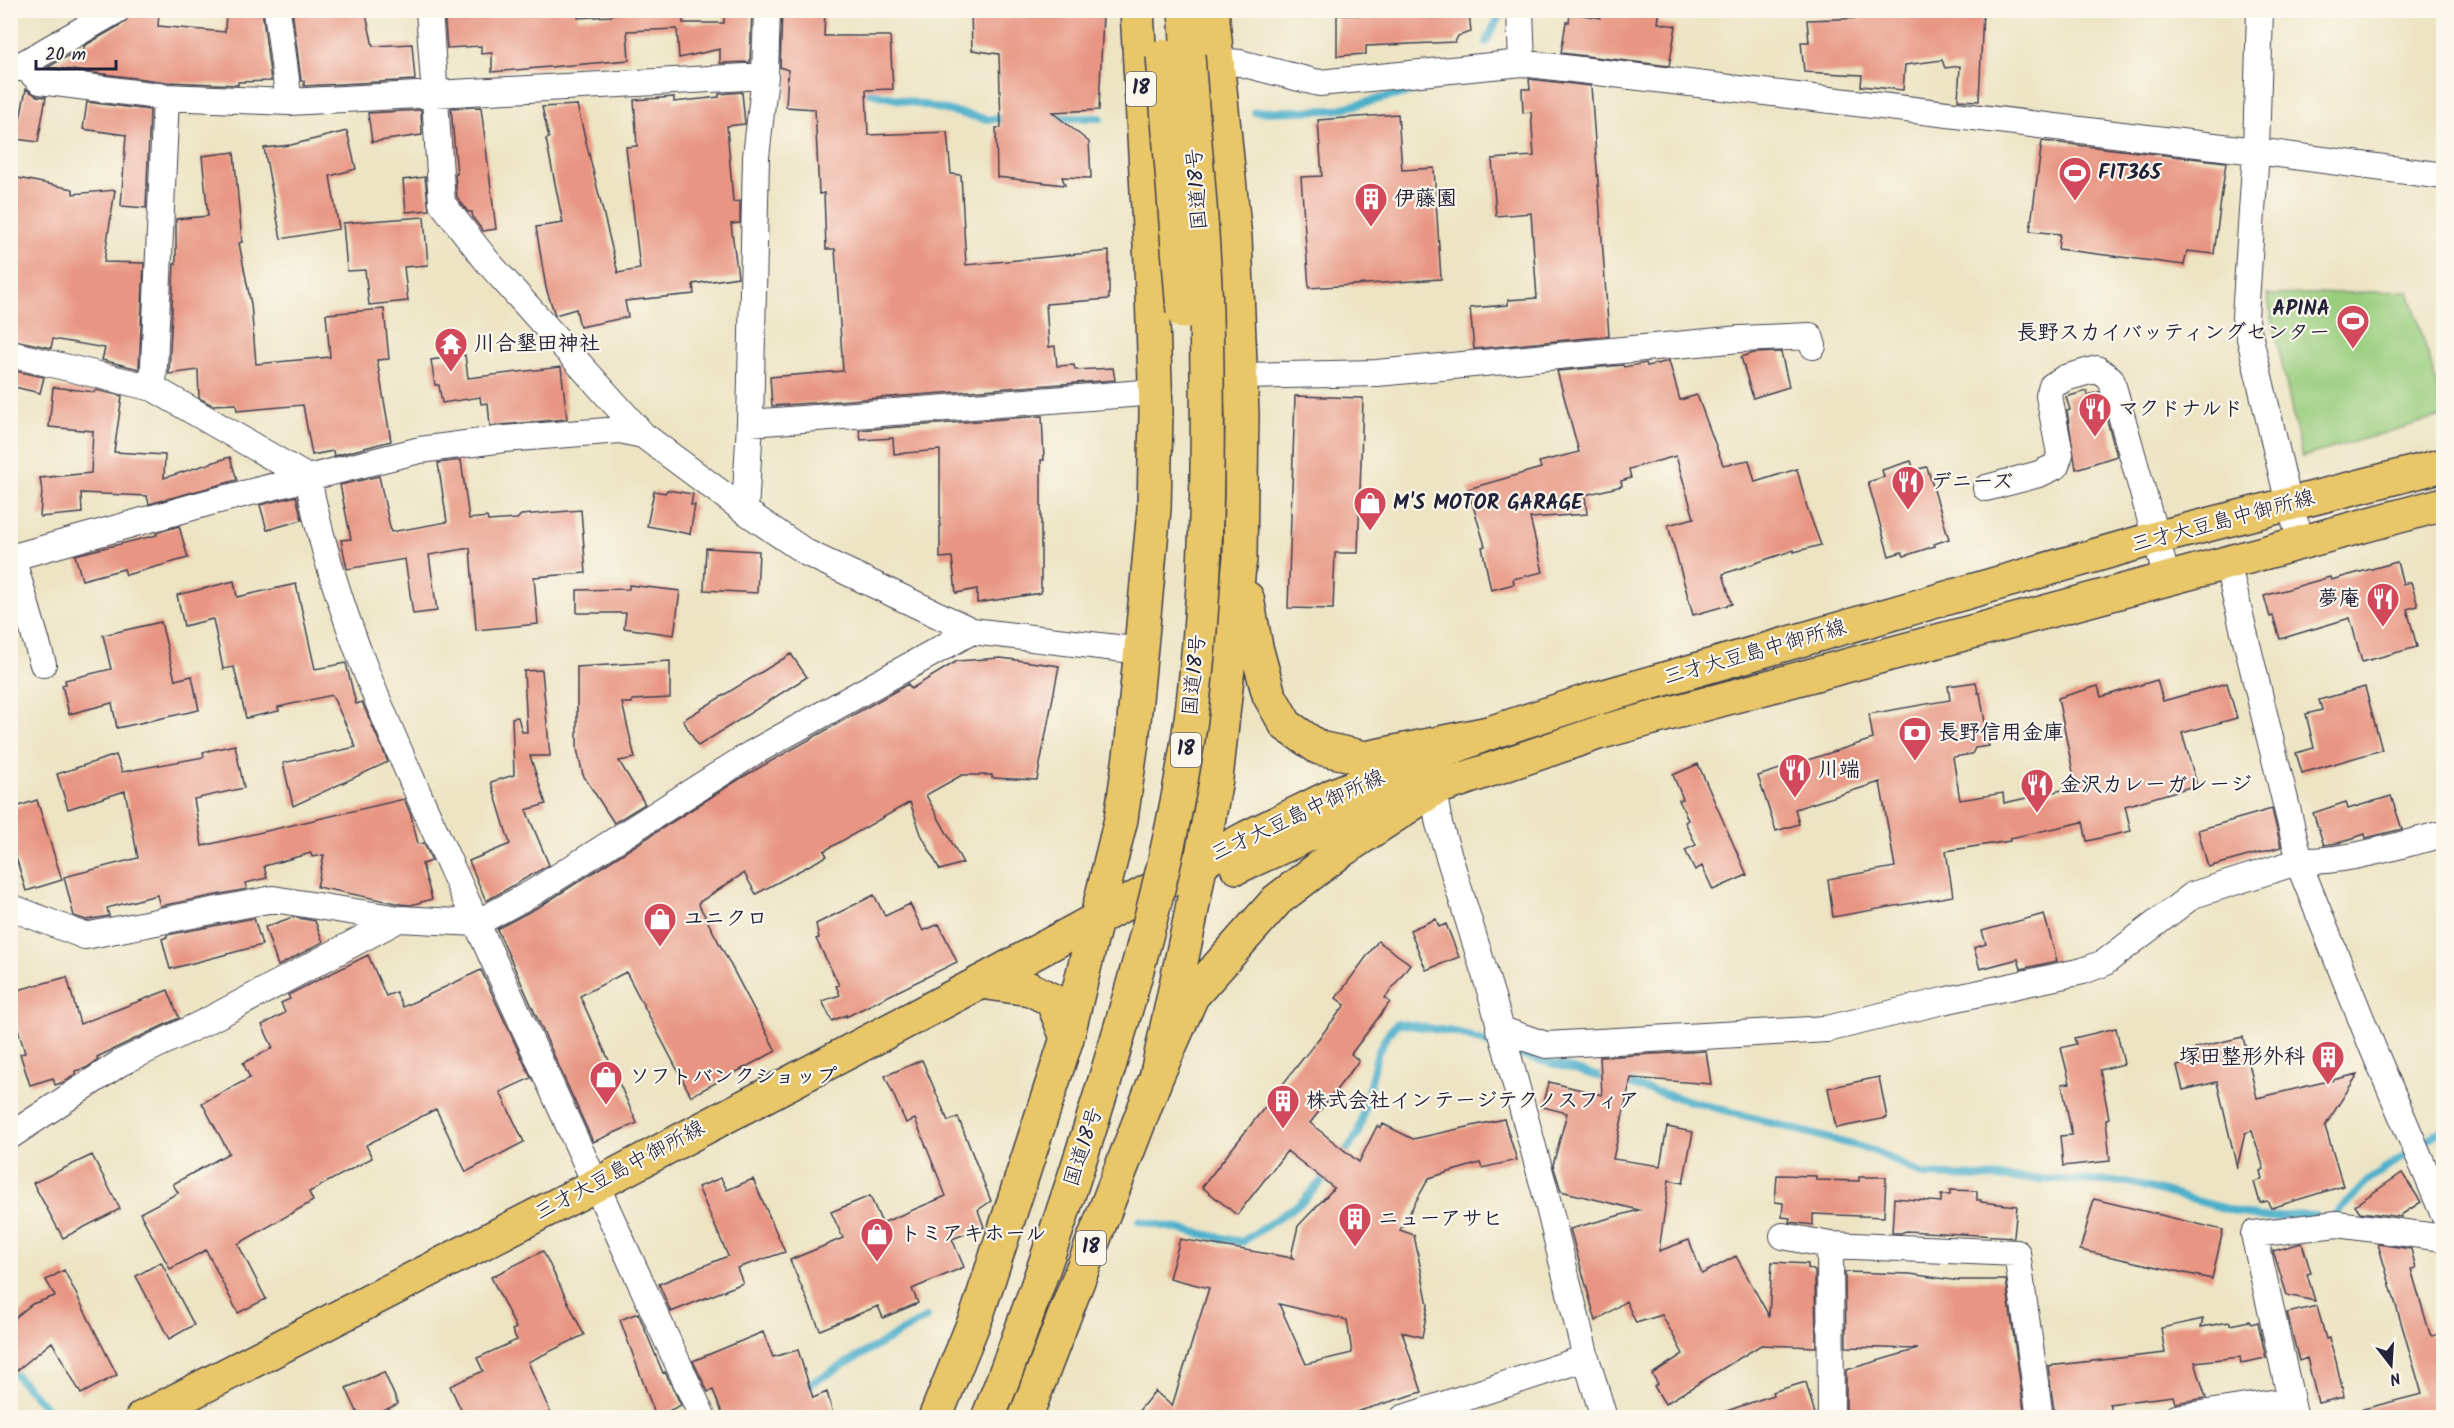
<svg xmlns="http://www.w3.org/2000/svg" width="2454" height="1428" viewBox="0 0 2454 1428" font-family="Kalam,'Klee One',sans-serif">
  <style>
    .green { fill: #9ace7e; stroke: #5e785c; stroke-width: 1.5 }
    .lines { fill: none; stroke-linecap: round; stroke-linejoin: round }
    .stream { stroke: #4bafca; stroke-width: 8 }
    .building { fill: #e89683; fill-rule: evenodd }
    .minor-casing { stroke: #403f4f; stroke-width: 28 }
    .major-casing { stroke: #403f4f; stroke-width: 36 }
    .highway-casing { stroke: #403f4f; stroke-width: 36 }
    .minor { stroke: #fff; stroke-width: 26 }
    .major { stroke: #e9c769; stroke-width: 33 }
    .highway { stroke: #e9c769; stroke-width: 33 }
    .highway-bridge-casing { stroke: #403f4f; stroke-width: 36; stroke-linecap: butt }
    .highway-bridge { stroke: #e9c769; stroke-width: 33 }
    .labels { text-anchor: middle; dominant-baseline: central; stroke-width: 4.5; stroke-linejoin: round; paint-order: stroke }
    .shield { fill: #fbf7ec; stroke: #636270; stroke-width: 1.5 }
    .shield-label { font-size: 20px; font-weight: bold; fill: #22223b }
    .poi-label { font-size: 21px; font-weight: bold; fill: #22223b; stroke: #fbf7ec; text-anchor: start }
    .street-label { font-size: 21px; fill: #22223b; stroke: #fbf7ec }
  </style>
  <rect width="100%" height="100%" fill="#fbf7ec"/>
  <filter id="ink" filterUnits="userSpaceOnUse"><feTurbulence type="fractalNoise" baseFrequency=".0167" numOctaves="2"/><feDisplacementMap in="SourceGraphic" scale="12" xChannelSelector="R" yChannelSelector="G"/><feConvolveMatrix kernelMatrix="1 2 1 2 8 2 1 2 1" color-interpolation-filters="sRGB"/></filter>
  <filter id="wash" filterUnits="userSpaceOnUse"><feTurbulence type="fractalNoise" baseFrequency=".008" numOctaves="4" result="noise"/><feDisplacementMap in="SourceGraphic" scale="24" xChannelSelector="R" yChannelSelector="G"/><feGaussianBlur stdDeviation="1.35" result="paint"/><feColorMatrix in="noise" values="0 0 0 0 0 0 0 0 0 0 0 0 0 0 0 0 0 1.4 0 .05"/><feComposite in="paint" operator="in"/></filter>
  <g filter="url(#wash)">
    <rect width="100%" height="100%" fill="#ece4c3"/>
    <path class="green" d="M2409 291 2443 405V416L2302 457 2267 295Z"/>
    <g class="lines">
      <path class="stream" d="M1486 42 1502 10
        M857 90 986 119H1009
        M1255 112 1335 110 1457 80
        M1049 118H1100
        M1513 1053 1875 1151 1923 1175 2127 1182 2260 1218 2302 1215 2316 1216
        M1339 1161 1358 1134 1378 1052 1387 1035 1397 1023 1459 1033 1501 1048
        M2332 1218 2368 1181 2444 1128
        M1139 1221 1242 1242 1302 1202 1329 1173
        M10 1369 56 1418
        M801 1389 926 1318"/>
    </g>
    <g id="blocks">
      <path class="building" d="M226 10H262L271 81 238 82V85L167 82 48 67 75 52H84V46L124 23 132 12 159 13 158 26 225 32Z
        M292 10H365L373 46 412 44 415 80 304 86V81H301Z
        M444 10H577L578 18 611 16 615 10H683V23H724V10H752L750 62 720 63V49L679 58 677 29 627 31 629 60 492 72V53L481 54V46L447 48Z
        M782 10H825L824 36H890L893 89 866 90 868 135 947 132 951 174 961 175 966 265 1109 251V299L1046 304 1049 347 1055 346 1057 366 1074 365 1075 370 1113 368 1115 380 772 406 770 377 843 371 835 249H826L824 193 819 194 815 109 786 107 788 70 780 67Z
        M971 10H1005L1006 17 1103 14 1099 110 1052 112 1089 142 1091 178 1062 177 1065 185 997 177 996 128H1001L999 54 972 50Z
        M1601 10H1660L1658 23 1676 26 1669 66 1561 53 1566 22H1569L1570 13 1600 18Z
        M1864 10H1983L1979 101 1958 100 1960 66 1945 68 1942 60 1905 65 1903 90 1861 86 1862 75 1804 72 1801 42H1809L1807 20 1865 18Z
        M1469 13 1471 32 1458 36 1455 42 1366 46V54L1337 56V15Z
        M1529 79 1591 86 1609 336 1474 349 1470 308 1508 305V300L1537 298 1531 213 1496 216 1492 159 1534 156 1531 112 1523 113 1522 89H1530Z
        M26 89 37 96 46 97 38 142 16 139Z
        M742 92 745 124 727 126 733 202 740 201V223L731 224 738 277 693 284 694 294 625 301 628 317 580 327 576 309 555 315 546 288 536 227 563 223 546 139 549 138 542 107 577 105 618 273 640 269 626 147 637 146 634 100 674 97V102L719 97V94Z
        M87 102 150 110 146 208 121 206 126 135 83 129Z
        M481 107 496 229 483 231 473 218 472 212H468L457 197 455 174H457L451 108Z
        M421 110 422 135 372 142 368 113Z
        M1398 114 1402 170 1434 168 1441 279 1309 288 1301 177 1322 176 1318 120Z
        M347 131 356 169 330 176 339 229 281 239 264 148 291 145Z
        M2042 141 2226 162 2214 254 2187 251 2184 265 2058 249 2060 234 2030 231Z
        M234 152 242 242 239 243 251 304 256 364 330 357 326 314 384 309 389 359 377 360 391 441 334 456 333 451 312 455 303 405 237 411 236 404 212 405 199 398 198 370 169 374 174 264H176V219L208 216 202 156Z
        M13 177 73 189V194L115 190 104 262 144 263 139 369 102 360 105 348 53 339 51 348 10 339V190Z
        M425 177 429 210 406 212 403 180Z
        M424 217 428 265 404 267 408 301 369 305 365 270 347 271 343 223Z
        M1781 352 1789 387 1753 398 1741 357 1754 353Z
        M465 355 468 378 561 367 567 419 490 426 488 403 481 404 480 397 442 403 439 385H435L431 360Z
        M1669 361 1680 400 1697 395 1723 465 1749 460 1755 482 1797 469 1807 507 1821 545 1794 552V550L1723 574 1732 604 1693 615 1668 525 1694 518 1676 456 1629 469 1631 478 1621 481 1622 486 1585 495 1587 514 1530 518 1543 572 1513 579 1514 584 1491 590 1482 547 1485 546 1468 489 1541 468 1539 462 1579 452 1557 371 1623 365 1624 367 1646 363 1647 366Z
        M10 370 44 377 40 393 10 386Z
        M53 387 95 392 96 390 122 396 114 452 165 455 164 478 230 457 237 480 149 504 147 496 81 493 82 513 40 517 42 491 40 478 91 473 93 431 49 427Z
        M2087 391 2088 395 2099 392 2117 456 2076 469 2067 411 2070 410 2066 397Z
        M1295 396 1363 398 1358 553H1335L1333 609 1288 608Z
        M1042 416 1044 460H1041V593L977 603V589L956 593 952 557 940 558V450L894 454 893 438 861 440 859 430Z
        M461 460 469 519 487 517 488 521 517 519 521 515 581 510 586 573 534 577 538 624 476 630 470 548 429 555 437 611 413 614 405 559 347 569 341 540 351 539 340 485 379 476 391 532 447 522 438 463Z
        M1911 461 1914 470 1927 467 1949 539 1934 544 1935 546 1904 556 1902 552 1889 556 1868 482 1884 477 1882 470Z
        M667 490 693 494 691 505H695L690 534 647 526 654 491 665 493Z
        M296 496 302 520 267 530 260 505Z
        M179 526 188 558 126 575 124 569 82 580 75 555 157 535 156 533Z
        M706 548 759 551 757 593 704 590Z
        M2397 562 2403 584 2411 582 2418 606 2407 609 2417 647 2362 662 2350 618 2280 639 2273 616 2270 617 2264 596 2330 577 2331 580Z
        M234 581 237 597 296 584 315 669 346 663 356 704 362 702 388 762 293 806 283 763 356 747 332 695 278 707 279 711 246 718 234 667 223 669 213 619 184 626 177 595Z
        M629 585 680 591 674 635 624 628 626 613H577V590L629 589Z
        M161 622 175 680 192 676 199 710 117 728 112 703 69 714 62 685 66 684 65 680 111 669 103 635Z
        M791 654 807 677 698 746 683 720Z
        M1001 658 1059 666 1037 780 992 778V775H962L926 795 963 863 940 870 921 834 910 802 824 851 827 856 756 894 744 873 698 903 776 1051 691 1096 626 972 580 996 637 1123 593 1142 497 929 542 905 741 778 908 684 911 689 957 661Z
        M670 661V698L632 700V703H622L635 758 619 761 645 804 614 823 583 775 577 749V667Z
        M542 670 550 756H530L546 804 526 810 549 865 486 901 469 861 510 844 491 782 514 775 512 718 518 717 522 732H527L524 671Z
        M2157 680 2163 701 2227 683 2237 718 2182 733 2197 785 2125 806 2131 831 2087 841 2083 822 2010 838V841L1946 851 1953 896 1833 917 1828 879 1895 867 1880 782 1795 809 1799 824 1776 831 1758 776 1873 739 1869 714 1950 700 1948 686 1976 682 1978 693H1980L1989 746 1975 748 1972 754 1953 757 1960 800 2003 793 2004 803 2076 787 2058 698 2098 686 2101 697Z
        M2365 687 2382 750 2302 773 2296 753 2314 748 2306 714 2322 710 2319 700Z
        M235 745 244 788 194 799 202 846 404 799 411 815 418 844 424 843 432 861 422 864 432 899 411 905 401 904 317 887 324 855 312 857 311 853 264 866 267 878 245 883 247 889 160 906 157 895 107 908 109 916 86 920 74 916 64 877 138 858 125 791 68 809 57 774 116 755 122 772 204 757 203 752Z
        M1698 764 1747 875 1713 890 1702 866 1695 870 1685 850 1696 845 1685 822 1688 820 1679 800 1683 799 1673 775Z
        M2391 796 2402 829 2366 838 2365 834 2338 843 2324 845 2313 813 2346 802 2348 809Z
        M37 800 62 880 26 891 15 854 10 856V809Z
        M2272 809 2281 847 2208 867 2198 830Z
        M874 895 885 916 910 904 923 931 939 924 957 962 846 1017V1015L832 1021 822 1001 840 995 836 986 839 985 816 939 819 938 816 924Z
        M2044 914 2057 961 2021 969 2018 959 1980 969 1974 948 1986 944 1982 931Z
        M293 917 315 921 323 942 278 966 265 927Z
        M254 918 262 945 170 969 162 939 167 937V935Z
        M1436 919 1439 927 1446 924 1459 957 1426 970 1410 930Z
        M1378 941 1410 964 1385 998 1390 1002 1351 1054 1359 1061 1310 1123 1359 1162 1377 1126 1381 1128 1383 1124 1413 1139 1504 1119 1517 1160 1482 1168 1480 1163 1429 1178 1400 1230 1414 1235 1428 1305 1422 1337 1402 1332 1422 1392 1336 1418H1133L1155 1391 1172 1406 1209 1288 1169 1278 1180 1239 1293 1258 1291 1256 1298 1226 1334 1188 1287 1151 1237 1215 1202 1187 1345 1005 1336 998ZM1279 1304 1347 1320 1352 1353 1306 1364Z
        M368 955 386 996 396 992 403 1007 481 970 531 1078 500 1092 524 1142 466 1172 436 1109 366 1145 372 1158 309 1192 313 1201 238 1244 266 1299 238 1313 206 1250 170 1269 140 1213 178 1193 173 1184 229 1153 202 1103 250 1078 243 1063 273 1048 262 1025 285 1013 281 1003 290 999 288 995Z
        M67 977 80 1024 168 990 179 1018 97 1057 98 1060 86 1068 75 1071 76 1074 64 1082 55 1085 53 1078 30 1085 20 1054 25 1053 10 1001V992Z
        M2116 1028 2124 1064 2100 1070 2109 1118 2106 1119 2110 1161 2063 1166 2060 1136 2072 1135 2062 1084 2070 1083 2061 1048 2076 1044 2074 1038Z
        M2243 1037 2257 1098 2358 1074 2325 1126 2343 1186 2271 1208 2267 1201 2260 1203 2254 1182 2262 1179 2260 1171 2264 1169 2252 1131 2245 1133 2237 1168 2217 1082 2183 1090 2177 1066 2198 1061 2195 1048Z
        M1706 1051 1711 1084 1631 1078 1613 1159 1660 1166 1667 1127 1693 1132 1683 1183 1669 1180 1659 1251 1689 1240 1702 1274 1736 1256 1769 1316 1772 1262 1808 1264V1268L1815 1271 1816 1347 1761 1345 1665 1404 1654 1386 1658 1384 1652 1374 1683 1354 1662 1315 1636 1323 1626 1301 1596 1321 1570 1229 1639 1210 1561 1191 1553 1165 1567 1113 1543 1107 1549 1082 1602 1095 1600 1057Z
        M922 1060 948 1121 958 1117 991 1201 978 1210 984 1227 952 1239 964 1267 912 1289 918 1303 883 1318 878 1306 820 1330 790 1260 843 1238 831 1212 870 1196 882 1223 946 1196 915 1119 906 1123 885 1076Z
        M1879 1077 1887 1118 1836 1128 1828 1088Z
        M92 1155 120 1209 63 1238 33 1183Z
        M2402 1173 2421 1202 2401 1215V1217L2360 1212 2355 1205Z
        M1777 1175 1816 1176V1180L1859 1181V1177H1886L1884 1217 1813 1214V1225L1789 1222 1790 1218 1782 1217 1783 1203 1775 1202Z
        M721 1178 727 1190 753 1179 785 1252 737 1268 743 1283 671 1312 659 1284 728 1256 698 1187Z
        M1950 1190 1977 1191V1200H1981V1202L2017 1206 2014 1237 1906 1231 1901 1233H1892L1894 1198 1941 1202V1195H1950Z
        M2094 1199 2223 1230 2212 1279 2080 1250Z
        M2302 1243 2311 1273 2307 1274 2315 1301 2287 1295 2274 1254 2273 1251Z
        M2378 1244 2411 1249 2416 1268 2411 1269 2430 1334 2432 1336 2444 1333V1418H2360L2359 1410 2422 1394Z
        M543 1251 584 1335 528 1362 553 1418H465L450 1386 483 1371 477 1358 517 1340 512 1330 516 1328 491 1277Z
        M161 1262 194 1325 169 1339 136 1276Z
        M64 1270 117 1375 81 1394 52 1342 10 1376V1322L32 1304 55 1296 46 1280Z
        M1845 1272 1910 1274 1959 1281V1280H2006L2025 1418H1846V1370L1918 1349 1846 1347Z
        M2317 1306 2326 1339 2329 1338 2336 1361 2344 1397 2318 1403 2307 1358 2299 1361 2287 1313Z
        M638 1313 663 1373 665 1372 681 1405 656 1417 620 1320Z
        M2203 1319 2201 1327 2230 1322V1325L2249 1321 2251 1324 2258 1322 2266 1358 2241 1363 2240 1357 2195 1362 2206 1398 2175 1403 2173 1396 2109 1404 2114 1418H2055L2048 1366 2165 1353 2161 1328Z
        M763 1332 773 1357 798 1350 813 1398 827 1392 834 1418H724L713 1390 708 1392 693 1361Z
        M384 1372 398 1404 368 1418H360L346 1388Z
        M1806 1382 1816 1418H1719L1718 1414 1773 1395 1772 1392Z"/>
    </g>
  </g>
  <g filter="url(#ink)">
    <use href="#blocks" fill-opacity="0" stroke="#403f4f" stroke-width="1.5"/>
    <g class="lines">
      <g class="minor-casing">
        <path id="minor" d="M429 10 442 203 487 261 643 435 745 511 807 553 972 631 1142 651
          M2260 10 2256 151 2245 317 2289 504 2302 543
          M1218 61 1240 63 1319 83 1522 63 1520 10
          M1522 63 2256 151 2444 176
          M24 66 40 81 166 97
          M21 67 14 69 117 10
          M289 102 765 76
          M10 354 153 388 308 478C337 628 406 766 468 904 546 1076 624 1247 703 1418
          M1240 376 1377 373 1740 339 1810 336 1813 346
          M153 388 166 97 289 102 277 10
          M750 423 1156 392
          M1986 488 2039 474 2056 466 2060 454 2049 396 2052 386 2065 378 2097 369 2111 379 2167 578
          M745 511 750 423 756 157 765 76 767 10
          M12 557 43 664
          M10 558 207 503 420 450 504 439 620 430 643 435
          M2227 562 2303 874 2374 1051 2444 1215
          M1433 790 1439 824 1492 997 1545 1191 1586 1358 1604 1418
          M10 907 85 936 273 899 399 919 477 923 534 892 751 754 972 631
          M1499 1029 1546 1045 1827 1029 1943 1001 2083 971 2104 963 2193 895 2300 861C2349 862 2397 845 2444 834
          M10 1136 120 1063 209 1020 399 919
          M1783 1236 1830 1245 2017 1253 2040 1418
          M1830 1245 1831 1418
          M1403 1418 1586 1358
          M2176 1418 2291 1400
          M2295 1418 2254 1234 2337 1224 2444 1238"/>
      </g>
      <g class="major-casing">
        <path id="major" d="M1237 867 1335 823 1598 733 2444 504
          M142 1418 613 1176 981 982 1246 838 1336 794 1489 733 1584 702 2156 538 2444 465"/>
      </g>
      <g class="highway-casing">
        <path id="highway" d="M1185 10 1188 55
          M1247 598 1256 647 1269 695 1286 725 1319 748 1366 758 1489 733
          M981 982 1030 989 1052 1000 1067 1038
          M1156 1078 1190 920 1216 779 1240 558 1242 415 1235 238 1212 10
          M935 1418 978 1312 1067 1038 1121 819 1132 742 1154 509 1156 412 1151 263 1137 10
          M1025 1418 1156 1078 1192 996 1277 900 1341 851 1433 790"/>
      </g>
      <use href="#minor" class="minor"/>
      <use href="#major" class="major"/>
      <use href="#highway" class="highway"/>
      <g class="highway-bridge-casing">
        <path id="highway-bridge" d="M1163 56 1183 312
          M988 1418C1032 1307 1070 1194 1105 1080 1141 961 1174 842 1191 719 1208 585 1209 449 1206 314 1204 227 1194 141 1188 55"/>
      </g>
      <use href="#highway-bridge" class="highway-bridge"/>
    </g>
  </g>
  <defs>
    <g id="stadium-pin" transform="scale(1.725)"><path d="M0 17L-7.5 6A9.5 9.5 0 1 1 7.5 6Z" fill="#d1495b" stroke="#fbf7ec"/><path d="M0-5a6.5 5 0 1 0 0 10a6.5 5 0 1 0 0-10ZM-3.5-1.8h7v3.6h-7Z" fill="#fff"/></g>
    <g id="building-pin" transform="scale(1.725)"><path d="M0 17L-7.5 6A9.5 9.5 0 1 1 7.5 6Z" fill="#d1495b" stroke="#fbf7ec"/><path d="M-4-6H4V6H1V3H-1V6H-4ZM-2.5-4.3h1.7v1.8h-1.7ZM.8-4.3h1.7v1.8H.8ZM-2.5-1h1.7V.8h-1.7ZM.8-1h1.7V.8H.8Z" fill="#fff"/></g>
    <g id="temple-pin" transform="scale(1.725)"><path d="M0 17L-7.5 6A9.5 9.5 0 1 1 7.5 6Z" fill="#d1495b" stroke="#fbf7ec"/><path d="M0-6L5-2H3V0L6.5 2.5H4V6H1.5V3h-3V6H-4V2.5H-6.5L-3 0V-2H-5Z" fill="#fff"/></g>
    <g id="restaurant-pin" transform="scale(1.725)"><path d="M0 17L-7.5 6A9.5 9.5 0 1 1 7.5 6Z" fill="#d1495b" stroke="#fbf7ec"/><path d="M-5-6h1v4h1v-4h1v4h1v-4h1v5L-1.5 .5V6h-2V.5L-5-1ZM5-6V6H3V1.5H1.5Q1.5-4 5-6Z" fill="#fff"/></g>
    <g id="shop-pin" transform="scale(1.725)"><path d="M0 17L-7.5 6A9.5 9.5 0 1 1 7.5 6Z" fill="#d1495b" stroke="#fbf7ec"/><path d="M-5-2.5h2.3a2.7 3.5 0 0 1 5.4 0H5L5.5 6h-11ZM-1.5-2.5h3a1.5 2.3 0 0 0-3 0Z" fill="#fff"/></g>
    <g id="bank-pin" transform="scale(1.725)"><path d="M0 17L-7.5 6A9.5 9.5 0 1 1 7.5 6Z" fill="#d1495b" stroke="#fbf7ec"/><path d="M-6-4H6V4H-6ZM0-2.3a2.3 2.3 0 1 0 0 4.6a2.3 2.3 0 1 0 0-4.6Z" fill="#fff"/></g>
  </defs>
  <g fill-rule="evenodd">
    <use href="#stadium-pin" x="2075" y="173"/>
    <use href="#building-pin" x="1371" y="199"/>
    <use href="#stadium-pin" x="2353" y="321"/>
    <use href="#temple-pin" x="451" y="344"/>
    <use href="#restaurant-pin" x="2095" y="409"/>
    <use href="#restaurant-pin" x="1908" y="482"/>
    <use href="#shop-pin" x="1370" y="503"/>
    <use href="#restaurant-pin" x="2383" y="599"/>
    <use href="#bank-pin" x="1915" y="733"/>
    <use href="#restaurant-pin" x="1795" y="770"/>
    <use href="#restaurant-pin" x="2037" y="785"/>
    <use href="#shop-pin" x="660" y="919"/>
    <use href="#building-pin" x="2328" y="1057"/>
    <use href="#shop-pin" x="606" y="1077"/>
    <use href="#building-pin" x="1283" y="1101"/>
    <use href="#building-pin" x="1355" y="1219"/>
    <use href="#shop-pin" x="877" y="1234"/>
  </g>
  <g class="labels">
    <g class="shield">
      <rect x="1126" y="72" width="30" height="34" rx="4.5"/>
      <rect x="1171" y="733" width="30" height="34" rx="4.5"/>
      <rect x="1076" y="1231" width="30" height="34" rx="4.5"/>
    </g>
    <g class="shield-label">
      <text x="1141" y="89">18</text>
      <text x="1186" y="750">18</text>
      <text x="1091" y="1248">18</text>
    </g>
    <g class="poi-label">
      <text x="2098" y="173">FIT365</text>
      <text x="1394" y="199">伊藤園</text>
      <text x="2330" y="309" text-anchor="end">APINA<tspan x="2330" dy="24">長野スカイバッティングセンター</tspan></text>
      <text x="474" y="344">川合墾田神社</text>
      <text x="2118" y="409">マクドナルド</text>
      <text x="1931" y="482">デニーズ</text>
      <text x="1393" y="503">M'S MOTOR GARAGE</text>
      <text x="2360" y="599" text-anchor="end">夢庵</text>
      <text x="1938" y="733">長野信用金庫</text>
      <text x="1818" y="770">川端</text>
      <text x="2060" y="785">金沢カレーガレージ</text>
      <text x="683" y="919">ユニクロ</text>
      <text x="2305" y="1057" text-anchor="end">塚田整形外科</text>
      <text x="629" y="1077">ソフトバンクショップ</text>
      <text x="1306" y="1101">株式会社インテージテクノスフィア</text>
      <text x="1378" y="1219">ニューアサヒ</text>
      <text x="900" y="1234">トミアキホール</text>
    </g>
    <g class="street-label">
      <text transform="translate(1198 189) rotate(-94)">国道18号</text>
      <text transform="translate(2223 522) rotate(-15)">三才大豆島中御所線</text>
      <text transform="translate(1755 653) rotate(-16)">三才大豆島中御所線</text>
      <text transform="translate(1195 675) rotate(-84)">国道18号</text>
      <text transform="translate(1298 816) rotate(-25)">三才大豆島中御所線</text>
      <text transform="translate(1084 1147) rotate(-72)">国道18号</text>
      <text transform="translate(620 1171) rotate(-28)">三才大豆島中御所線</text>
    </g>
  </g>
  <rect width="2454" height="1428" fill="none" stroke="#fbf7ec" stroke-width="36"/>
  <g transform="translate(2391 1365) rotate(163)" stroke="#fbf7ec" stroke-width="4.5" paint-order="stroke">
  <path d="M0-4.5L10 22L0 15L-10 22Z" fill="#22223b"/>
  <text y="-9" font-size="16" font-weight="bold" text-anchor="middle" fill="#22223b">N</text>
  </g>
  <path d="M36 60v9h80v-9" fill="none" stroke="#22223b" stroke-width="3"/>
  <text x="45" y="60" font-size="18" fill="#22223b" stroke="#fbf7ec" stroke-width="4.5" paint-order="stroke">20 m</text>
</svg>
